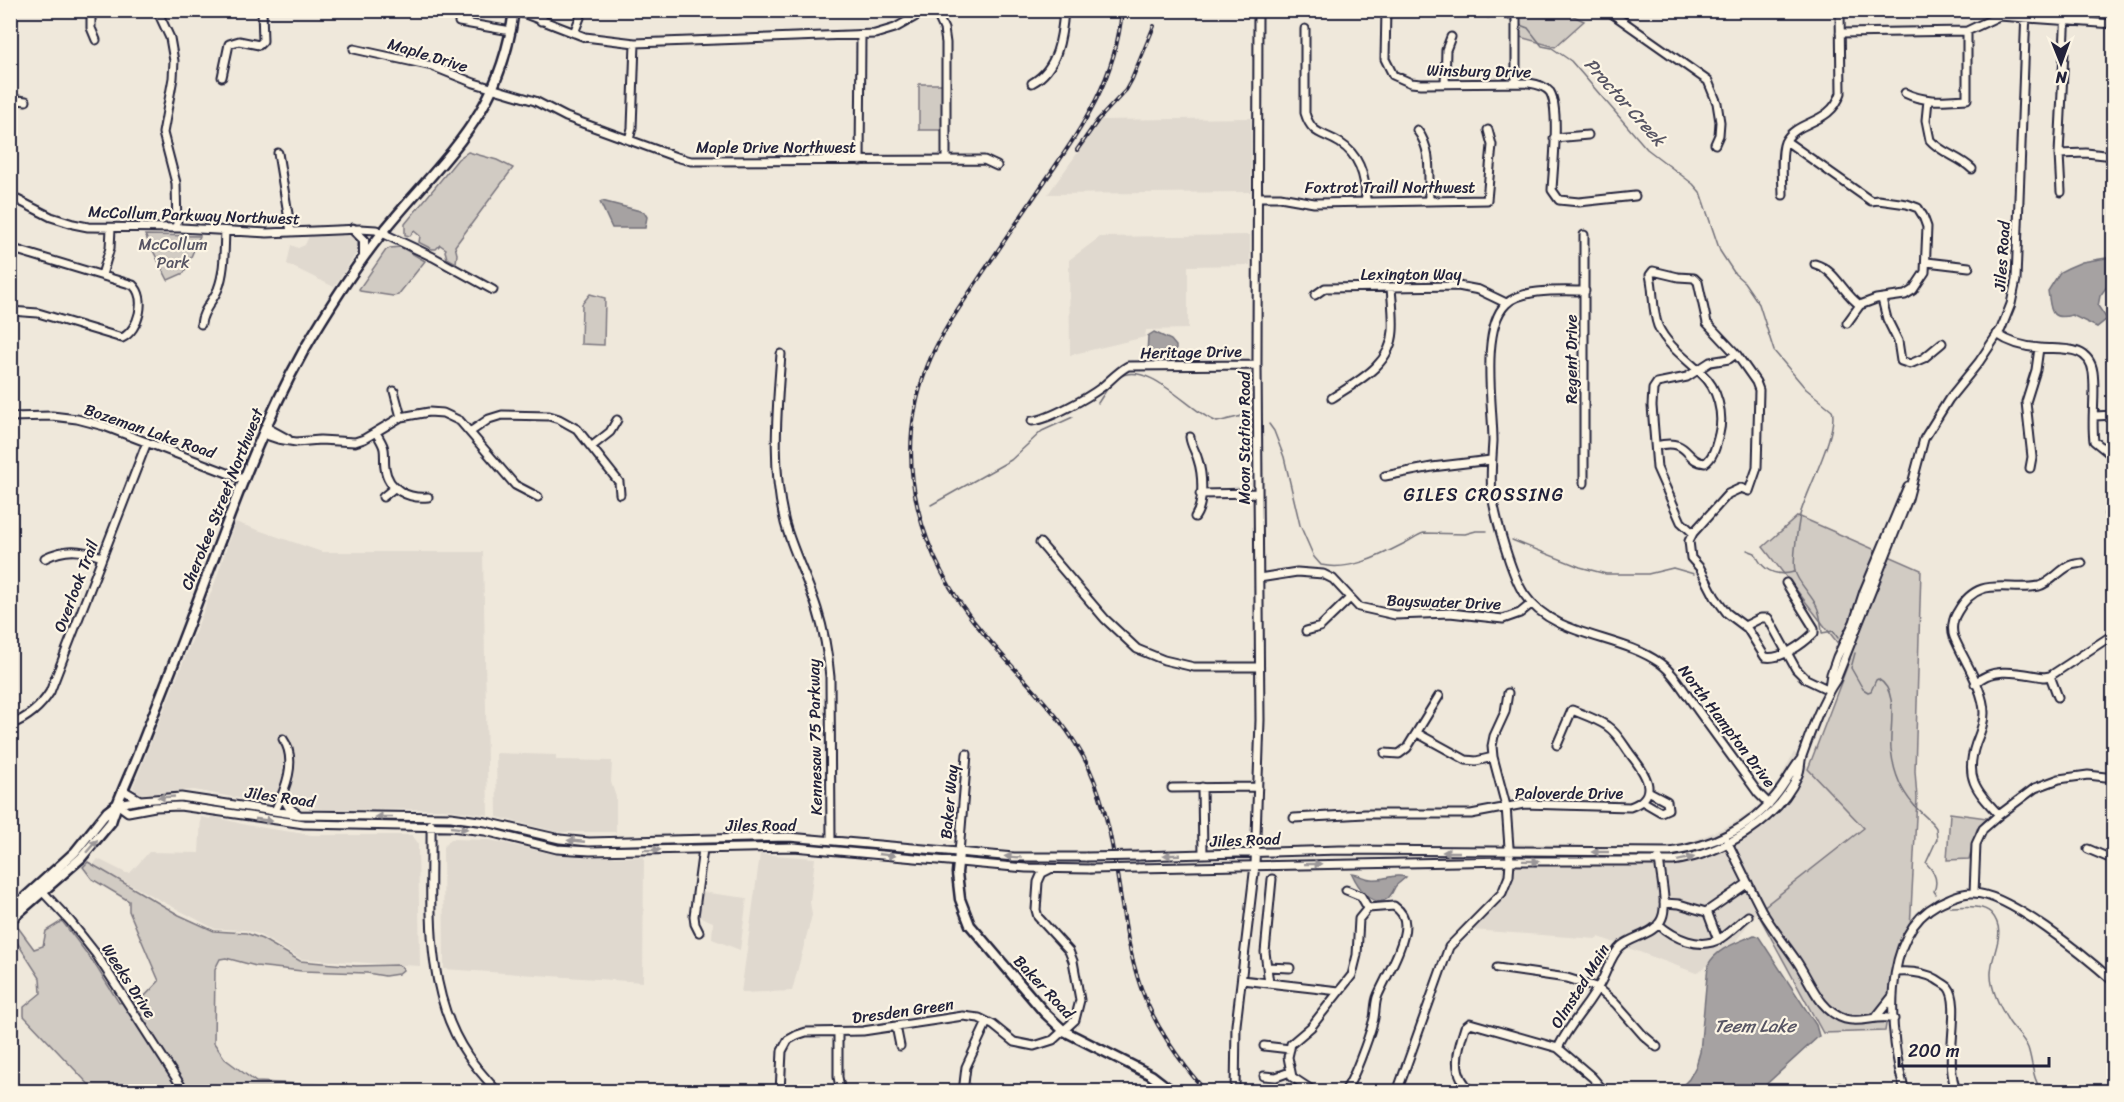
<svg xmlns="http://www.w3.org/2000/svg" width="2124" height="1102" viewBox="0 0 2124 1102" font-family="Sriracha,sans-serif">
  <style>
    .built { fill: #e0d9cf }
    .green { fill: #d1cbc3; stroke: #7a767f; stroke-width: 1.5 }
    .water { fill: #a6a2a2; stroke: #716f79; stroke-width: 1.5 }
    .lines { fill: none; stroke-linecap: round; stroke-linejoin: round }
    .stream { stroke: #716f79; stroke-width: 1.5 }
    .minor-casing { stroke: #22223b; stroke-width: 11 }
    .major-casing { stroke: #22223b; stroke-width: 13 }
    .minor { stroke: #fcf5e5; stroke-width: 7 }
    .major { stroke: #fcf5e5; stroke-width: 8 }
    .rail-casing { stroke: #22223b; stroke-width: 4 }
    .rail { stroke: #fcf5e5; stroke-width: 1.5; stroke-dasharray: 4.5; stroke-linecap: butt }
    .minor-bridge-casing { stroke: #22223b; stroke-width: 11; stroke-linecap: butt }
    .minor-bridge { stroke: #fcf5e5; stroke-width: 7 }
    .oneway { fill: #9a9698 }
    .labels { text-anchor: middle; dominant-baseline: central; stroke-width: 4.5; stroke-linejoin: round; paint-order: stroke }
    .street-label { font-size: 16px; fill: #22223b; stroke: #fcf5e5 }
    .park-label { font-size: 16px; fill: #575564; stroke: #fcf5e5 }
    .water-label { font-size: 18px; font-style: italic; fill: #575564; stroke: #fcf5e5 }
    .neighbourhood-label { font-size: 18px; letter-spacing: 1.5px; fill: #22223b; stroke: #fcf5e5 }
  </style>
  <rect width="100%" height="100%" fill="#efe8db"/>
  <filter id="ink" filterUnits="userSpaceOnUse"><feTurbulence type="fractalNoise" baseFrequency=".0167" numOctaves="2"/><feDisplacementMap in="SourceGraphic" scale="12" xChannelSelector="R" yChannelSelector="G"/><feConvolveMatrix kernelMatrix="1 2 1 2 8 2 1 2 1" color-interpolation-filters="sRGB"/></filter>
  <g filter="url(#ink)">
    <path class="built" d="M1251 118V192L1048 194 1101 120Z
      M353 235 359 249 334 287 287 264 291 245 298 248 305 245 309 236Z
      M1250 235V265L1188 266V329L1146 330 1145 337 1070 355 1069 260 1100 237Z
      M235 522 322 552H483L488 815 443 809 334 810 272 804 194 790 139 794 133 787 214 585Z
      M1794 752 1864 828 1757 912 1728 952 1696 973 1599 937 1597 939 1458 929 1496 892 1502 884V843L1657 848 1684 845 1732 824 1756 808 1778 783Z
      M496 753 556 755V760L612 761 611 782 616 797V832H557L497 817Z
      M211 816 246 825 312 835H412L418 843 420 966 301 959 258 934 245 930 215 929 93 865 98 859 126 873H130L149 852 199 853 201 817 210 819Z
      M451 839 490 840 550 853 583 857H644L643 982 444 969 443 847Z
      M760 854 815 858 810 902 812 915 792 991 741 993Z
      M701 892 747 898 740 950 712 939 713 922 698 916Z"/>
    <path class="green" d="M1520 11H1563L1584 21 1555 47 1520 37Z
      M919 84H943L944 130H919Z
      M468 152 497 160 513 168 455 246 457 254 456 263 447 258 445 251 446 249 440 245 436 249H432L420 243 419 242 420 236 414 231 410 236 405 235V224L458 159Z
      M145 235 200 236 184 273 168 280Z
      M401 247 425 261 398 295 393 296 360 291 359 289 386 250 390 248Z
      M590 294 605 298 604 345 581 344 582 304Z
      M1798 516 1921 570 1915 771 1917 798 1910 929 1895 968 1885 1031 1823 1033 1757 912 1864 828 1808 769 1850 659 1763 547Z
      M1950 813 1987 818 1977 829 1969 859 1947 860Z
      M88 862 179 915 214 931 246 933 262 939 300 961 356 966 398 965 402 967 403 970 398 974 385 976 367 973 302 971 256 966 226 958 220 959 215 969 214 1043 225 1059 256 1082 326 1085 335 1091H95L24 1016V1007L41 993 40 978 11 933 17 926 34 949 43 946 46 931 62 921 94 963 119 1003 143 998 159 981 129 911V901L92 879 83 867Z"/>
    <path class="water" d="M602 201 644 212 647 217 645 228H612L600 202Z
      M2113 257V278L2100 296 2098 306 2107 319 2097 327 2072 315C2049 321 2051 310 2048 291L2060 272 2068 268 2082 262Z
      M1154 332 1171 340 1176 346V350L1155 355 1147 354 1148 336Z
      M1352 874C1359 874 1364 879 1371 879 1384 881 1390 873 1406 877 1403 880 1398 883 1395 887 1393 891 1391 896 1387 899 1372 909 1357 885 1352 874Z
      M1754 935 1759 937 1816 1025 1819 1036 1759 1091H1677L1689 1079 1696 1066 1700 1052 1708 965C1717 948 1737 943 1754 935Z"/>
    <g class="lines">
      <path class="stream" d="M1483 10 1488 18 1496 15 1512 21
        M1520 25 1528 28 1542 46 1552 48 1571 61 1647 149 1693 184 1700 192 1720 251 1735 274 1744 282 1759 304 1774 351 1806 389 1832 410C1839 431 1806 492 1800 515 1798 528 1792 558 1795 571 1796 580 1812 596 1816 605 1821 614 1821 623 1822 633L1833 631 1838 638
        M1098 403C1104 394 1109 384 1118 378 1146 358 1189 410 1211 419L1217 422 1242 416
        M1269 424 1274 431 1284 457 1300 525 1314 557 1321 565C1350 571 1378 557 1403 544 1411 541 1416 535 1424 533L1465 534 1476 531H1487
        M931 505 1011 460 1042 431 1073 417
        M1512 540 1580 567 1606 574H1648L1673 568 1694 574
        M1747 550 1755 553C1762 570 1775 577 1794 572
        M1855 653 1851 668 1863 689 1868 692 1871 691 1876 680 1878 679C1900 691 1889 729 1891 749 1893 769 1900 789 1913 804 1920 813 1930 819 1936 828L1937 839 1926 863C1934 871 1939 880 1934 891L1936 894
        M1950 907C1962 907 1982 904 1991 913 2009 933 1990 953 1991 975 1991 990 2001 1009 2009 1022 2015 1031 2024 1038 2028 1048 2033 1063 2032 1078 2042 1092"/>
      <g class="minor-casing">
        <path id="minor" d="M91 10V28L96 40
          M157 10 170 38 174 61 173 78 163 133 176 183 177 228
          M515 10 585 37 635 43 875 34 895 28 927 10
          M935 10 944 29 946 43V160
          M1386 10 1385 59 1393 75 1411 83 1421 84 1529 83C1537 84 1545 86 1550 92 1560 108 1553 169 1552 190L1559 200 1579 202 1635 196
          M1516 10V83
          M1607 10 1708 81 1717 103 1720 122 1719 135 1715 144
          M541 21 544 10
          M459 22 511 31
          M1305 29V113C1312 136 1323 132 1340 143 1361 156 1366 179 1366 202
          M574 33 583 10
          M1840 33 1967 31 1999 16 2114 24
          M354 49 432 66 474 83 535 101 566 117 676 157 691 161 984 160 997 166
          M222 77 229 44 239 41 259 45 263 41 262 10
          M1032 83C1058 69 1062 37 1064 10
          M1445 84 1446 50 1451 37
          M1905 93C1925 103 1946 100 1967 99V31
          M10 99 26 101
          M1928 100 1926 120 1930 140C1941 153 1960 157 1972 169
          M1417 130C1433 150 1428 177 1429 201
          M1554 138 1588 135
          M629 140 632 128 635 43
          M1786 141 1871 201 1878 200 1907 204 1918 208 1923 216 1927 227 1925 272 1913 290 1905 295 1876 299 1860 305 1847 323
          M278 153 291 232
          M2059 154 2086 153 2114 156
          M860 161 861 35
          M2061 192 2059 154 2066 10
          M1783 195C1783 182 1780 154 1785 142 1797 119 1830 126 1841 93L1840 10
          M10 196 51 217 73 224 88 227 181 228 267 233 360 229 376 230 433 257 493 290
          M1258 197H1280L1314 203 1487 200 1492 145 1488 130
          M10 248 133 285C147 298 139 330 122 338L38 313 10 311
          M1927 262 1969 267
          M1815 264C1836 270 1843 294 1860 305
          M102 275 110 248 111 228
          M1585 291C1563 291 1522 288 1506 304 1480 329 1493 407 1493 441 1492 459 1490 478 1492 495 1496 520 1511 574 1524 594 1554 638 1619 634 1660 663 1675 674 1685 693 1697 709 1717 737 1738 765 1758 793L1769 804
          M1315 295 1325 288 1458 286 1479 290 1506 303
          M1882 299 1887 319 1898 341 1901 361 1910 364 1924 358 1942 343
          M201 324C202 311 213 301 218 289 225 271 224 250 225 231
          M1997 334C2010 343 2024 347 2040 348 2060 350 2089 344 2093 372 2096 395 2091 418 2094 441L2114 457
          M781 354C777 411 771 467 785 523 793 552 808 580 817 609 824 631 828 654 830 677L831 840
          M394 391 401 417
          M1332 398C1358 381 1391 365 1393 331 1394 316 1392 302 1391 288
          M2095 416 2114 415
          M10 417 52 416 77 419 104 426 243 479
          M1032 421C1048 420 1089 397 1102 387 1111 380 1117 372 1128 366L1257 365
          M266 427 288 439
          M376 432C378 437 383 443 384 449 385 455 384 462 385 468 388 490 409 499 428 497
          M470 432 489 419 502 415 549 416 559 419 577 429 619 482 620 494
          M263 434 278 439 296 442 320 440 355 442 364 439 401 417 429 412 443 413 460 421 515 485 538 497
          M1190 437C1191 446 1196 452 1198 460 1203 475 1204 504 1195 517
          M1656 446C1690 437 1684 461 1705 463 1714 457 1716 445 1719 434 1724 415 1718 388 1702 374 1687 359 1667 346 1658 326 1652 310 1654 291 1650 275L1653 271 1678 277 1694 278 1698 282 1707 323 1737 355 1756 382 1759 390 1757 468 1749 491 1741 488 1728 494 1693 533 1689 541 1691 558 1700 568 1715 597 1727 613 1747 628 1765 657C1781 660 1803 644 1814 633V628L1786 583
          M591 447 610 432 617 420
          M2030 468 2032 457 2026 402 2036 370 2039 348
          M1385 476 1432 467 1491 460
          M1584 483V235
          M1200 494 1258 493
          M383 497 394 488
          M2109 514 2114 515
          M1693 533 1681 522 1657 468 1652 406 1653 389 1657 383 1687 377 1710 362 1729 359 1736 354
          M1040 543 1105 619 1137 649 1164 660 1194 667H1259
          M45 558C65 548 80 549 102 557
          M1259 578 1297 572 1323 574 1333 579 1359 607 1395 615 1450 613 1503 619 1520 613 1531 604
          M1745 626 1761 618H1768L1796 669 1806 679 1829 690
          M1306 631 1320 627 1349 599
          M2050 676 2058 697
          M1975 684C1992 665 2023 674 2044 677L2050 676 2114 634
          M1829 687 1831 674 1837 657 1854 622 1864 591 1908 486
          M10 725C28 718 40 708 50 692L147 442
          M1417 733 1466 760 1476 761 1493 757
          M1385 753 1399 754 1407 748 1439 696
          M1202 787 1203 854
          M1172 788 1258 787
          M123 790 140 800
          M284 795C285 804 290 810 298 814
          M1642 801 1661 812 1668 809 1667 801 1648 791
          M117 804 128 812 155 807 180 806 304 824 451 827 485 831 557 849 590 851 794 847 1026 868 1090 869
          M117 804 140 800 181 797 300 815 451 817 486 822 560 839 589 842 789 837 1014 857H1086
          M275 811C285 790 298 760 283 739
          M1999 815C1976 790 1964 778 1976 743 1980 733 1984 724 1984 713 1984 689 1963 659 1954 637 1951 629 1953 618 1958 611 1979 574 2006 592 2039 586 2050 583 2059 571 2069 566 2073 564 2078 564 2082 563
          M1294 818 1365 814H1471L1524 804 1630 807C1664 795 1642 769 1628 751 1622 742 1616 732 1607 726 1597 719 1584 715 1572 710L1557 745
          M431 824C432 902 422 989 468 1056 477 1069 487 1080 498 1092
          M1727 841C1739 865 1750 888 1762 911 1772 928 1785 944 1796 960 1810 980 1819 1011 1845 1019 1862 1024 1877 1014 1894 1019
          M2088 849 2114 860
          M959 853 967 754
          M1138 856 1340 850 1670 852C1712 846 1752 828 1777 794 1786 783 1792 770 1801 759
          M1138 868 1510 861H1673C1721 854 1778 821 1798 775 1801 769 1800 762 1802 756 1811 731 1821 702 1836 680L1908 499 1924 439 1949 399 1979 362 2001 329 2011 304 2016 280 2026 10
          M1346 890 1361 896 1368 908
          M42 891 70 921 96 954 185 1092
          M1974 893 1976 844 1983 829 1999 815 2035 788 2059 779 2088 775 2114 778
          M1664 903 1679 904 1706 912 1748 883
          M1707 911 1718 940
          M1658 924C1674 938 1700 951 1721 938 1730 932 1739 923 1748 916
          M699 932 695 924 694 916 703 849
          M1267 967 1290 968
          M1497 968 1567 978 1596 987 1615 1003 1643 1035 1657 1047
          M1896 972C1910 971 1924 972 1936 979 1940 982 1945 984 1948 987 1963 1005 1942 1061 1957 1092
          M1242 980 1339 991
          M1269 983 1265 952 1272 879
          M1877 1016 1892 997
          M896 1026 900 1046
          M838 1033V1077L841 1092
          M1264 1046 1290 1049
          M1558 1048C1570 1022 1591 1004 1603 978 1608 968 1612 954 1621 946 1633 936 1656 934 1662 918 1668 904 1660 874 1659 858
          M1264 1076 1276 1077 1290 1072
          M780 1092 782 1051 788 1040 797 1035 806 1032 863 1031 963 1016 979 1018 993 1025 1014 1042 1034 1046 1053 1040 1075 1020 1080 1000 1073 961 1069 951 1038 917 1036 910 1038 882 1042 873 1050 869
          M963 1092 966 1067 987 1022
          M1235 1092 1236 1025 1255 865 1260 720 1257 365 1258 10
          M1315 1092 1292 1077 1288 1057 1291 1044 1311 1027 1352 975 1357 955 1359 919 1368 908 1394 906C1401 911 1405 916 1405 925 1405 945 1386 977 1378 995 1374 1004 1376 1013 1373 1022 1369 1037 1353 1082 1344 1092
          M1397 1092 1449 947 1502 893 1509 876 1510 861 1506 806 1493 757 1492 746 1494 736 1505 712 1508 693
          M1473 1092C1450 1074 1457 1051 1465 1027L1470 1023 1558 1048 1592 1077 1605 1092
          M1825 1092 1837 1087 1851 1092
          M1905 1092C1889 1037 1879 936 1938 904 1948 899 1962 892 1973 893 2009 893 2086 957 2114 982"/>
      </g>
      <g class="major-casing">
        <path id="major" d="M353 229 364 240V256
          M959 853 957 873 960 899 970 925 1044 1012 1064 1031 1151 1075 1173 1092
          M10 911 75 852 107 812 116 805
          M10 920 81 858 111 822C118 799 129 777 138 754 155 710 173 666 190 621 225 530 256 436 304 350 328 309 354 268 383 232 445 156 501 115 514 10"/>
      </g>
      <use href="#minor" class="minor"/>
      <use href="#major" class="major"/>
      <g class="rail-casing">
        <path id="rail" d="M1122 10C1116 79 1083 126 1045 181 1021 216 997 252 973 287 956 313 938 338 927 367 891 462 919 558 984 634 1020 678 1065 716 1089 768 1121 838 1116 917 1141 988 1155 1027 1179 1060 1206 1092
          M1077 150 1098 120 1126 90 1132 79 1154 26"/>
      </g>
      <use href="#rail" class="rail"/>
      <g class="minor-bridge-casing">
        <path id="minor-bridge" d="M1086 857 1138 856
          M1090 869 1138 868"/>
      </g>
      <use href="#minor-bridge" class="minor-bridge"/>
    </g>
    <defs><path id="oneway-solid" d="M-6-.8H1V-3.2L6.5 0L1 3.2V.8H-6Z" transform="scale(1.5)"/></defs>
    <g class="oneway">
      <use href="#oneway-solid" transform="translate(166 797) rotate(177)"/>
      <use href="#oneway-solid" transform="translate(384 817) rotate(180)"/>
      <use href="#oneway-solid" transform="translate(264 820) rotate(8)"/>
      <use href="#oneway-solid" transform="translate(459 828) rotate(6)"/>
      <use href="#oneway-solid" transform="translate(576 841) rotate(-175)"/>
      <use href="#oneway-solid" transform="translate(92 846) rotate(-49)"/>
      <use href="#oneway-solid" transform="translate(652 850) rotate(-1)"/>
      <use href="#oneway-solid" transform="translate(1451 852) rotate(-180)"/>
      <use href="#oneway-solid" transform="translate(1600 852) rotate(-180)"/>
      <use href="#oneway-solid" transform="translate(887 855) rotate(6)"/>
      <use href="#oneway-solid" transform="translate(1172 855) rotate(178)"/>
      <use href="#oneway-solid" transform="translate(1013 857) rotate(-176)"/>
      <use href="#oneway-solid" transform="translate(1686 859) rotate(-12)"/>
      <use href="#oneway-solid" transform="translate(1531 861) rotate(1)"/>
      <use href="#oneway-solid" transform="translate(1313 864) rotate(-1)"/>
    </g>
  </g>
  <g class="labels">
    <g class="street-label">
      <text transform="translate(428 55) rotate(17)">Maple Drive</text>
      <text transform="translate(1479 71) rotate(1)">Winsburg Drive</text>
      <text x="776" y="147">Maple Drive Northwest</text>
      <text x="1390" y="187">Foxtrot Traill Northwest</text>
      <text transform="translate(194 215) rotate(2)">McCollum Parkway Northwest</text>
      <text transform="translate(2002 256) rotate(-86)">Jiles Road</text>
      <text x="1411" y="274">Lexington Way</text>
      <text transform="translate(1191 352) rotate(-1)">Heritage Drive</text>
      <text transform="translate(1571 359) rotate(-90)">Regent Drive</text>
      <text transform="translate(150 431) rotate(19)">Bozeman Lake Road</text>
      <text transform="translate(1244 438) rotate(-90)">Moon Station Road</text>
      <text transform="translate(222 499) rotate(-68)">Cherokee Street Northwest</text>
      <text transform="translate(76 586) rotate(-69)">Overlook Trail</text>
      <text transform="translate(1444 602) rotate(2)">Bayswater Drive</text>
      <text transform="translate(1727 726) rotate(53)">North Hampton Drive</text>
      <text transform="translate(815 737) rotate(-91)">Kennesaw 75 Parkway</text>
      <text x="1569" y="793">Paloverde Drive</text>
      <text transform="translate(280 797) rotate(8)">Jiles Road</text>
      <text transform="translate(949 802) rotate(-85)">Baker Way</text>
      <text x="761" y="825">Jiles Road</text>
      <text transform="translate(1245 840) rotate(-2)">Jiles Road</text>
      <text transform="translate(129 981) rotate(57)">Weeks Drive</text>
      <text transform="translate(1580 986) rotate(-58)">Olmsted Main</text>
      <text transform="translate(1044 987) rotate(47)">Baker Road</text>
      <text transform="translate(903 1011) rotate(-8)">Dresden Green</text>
    </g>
    <g class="park-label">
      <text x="173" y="244">McCollum<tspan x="173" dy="18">Park</tspan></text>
    </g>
    <g class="water-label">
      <text transform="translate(1625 102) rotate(48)">Proctor Creek</text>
      <text x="1755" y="1026">Teem Lake</text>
    </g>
    <g class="neighbourhood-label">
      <text x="1484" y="495">GILES CROSSING</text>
    </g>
  </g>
  <rect width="2124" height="1102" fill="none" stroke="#fcf5e5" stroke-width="36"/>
  <rect x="18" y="18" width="2088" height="1066" fill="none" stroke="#22223b" stroke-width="2" filter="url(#ink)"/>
  <g transform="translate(2061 63) rotate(179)" stroke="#fcf5e5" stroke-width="4.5" paint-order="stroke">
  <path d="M0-4.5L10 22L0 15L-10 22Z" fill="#22223b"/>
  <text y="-9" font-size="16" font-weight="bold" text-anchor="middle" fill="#22223b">N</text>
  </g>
  <path d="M1899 1057v9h150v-9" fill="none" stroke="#22223b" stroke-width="3"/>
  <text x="1908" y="1057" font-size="18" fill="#22223b" stroke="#fcf5e5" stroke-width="4.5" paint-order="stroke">200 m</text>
</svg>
